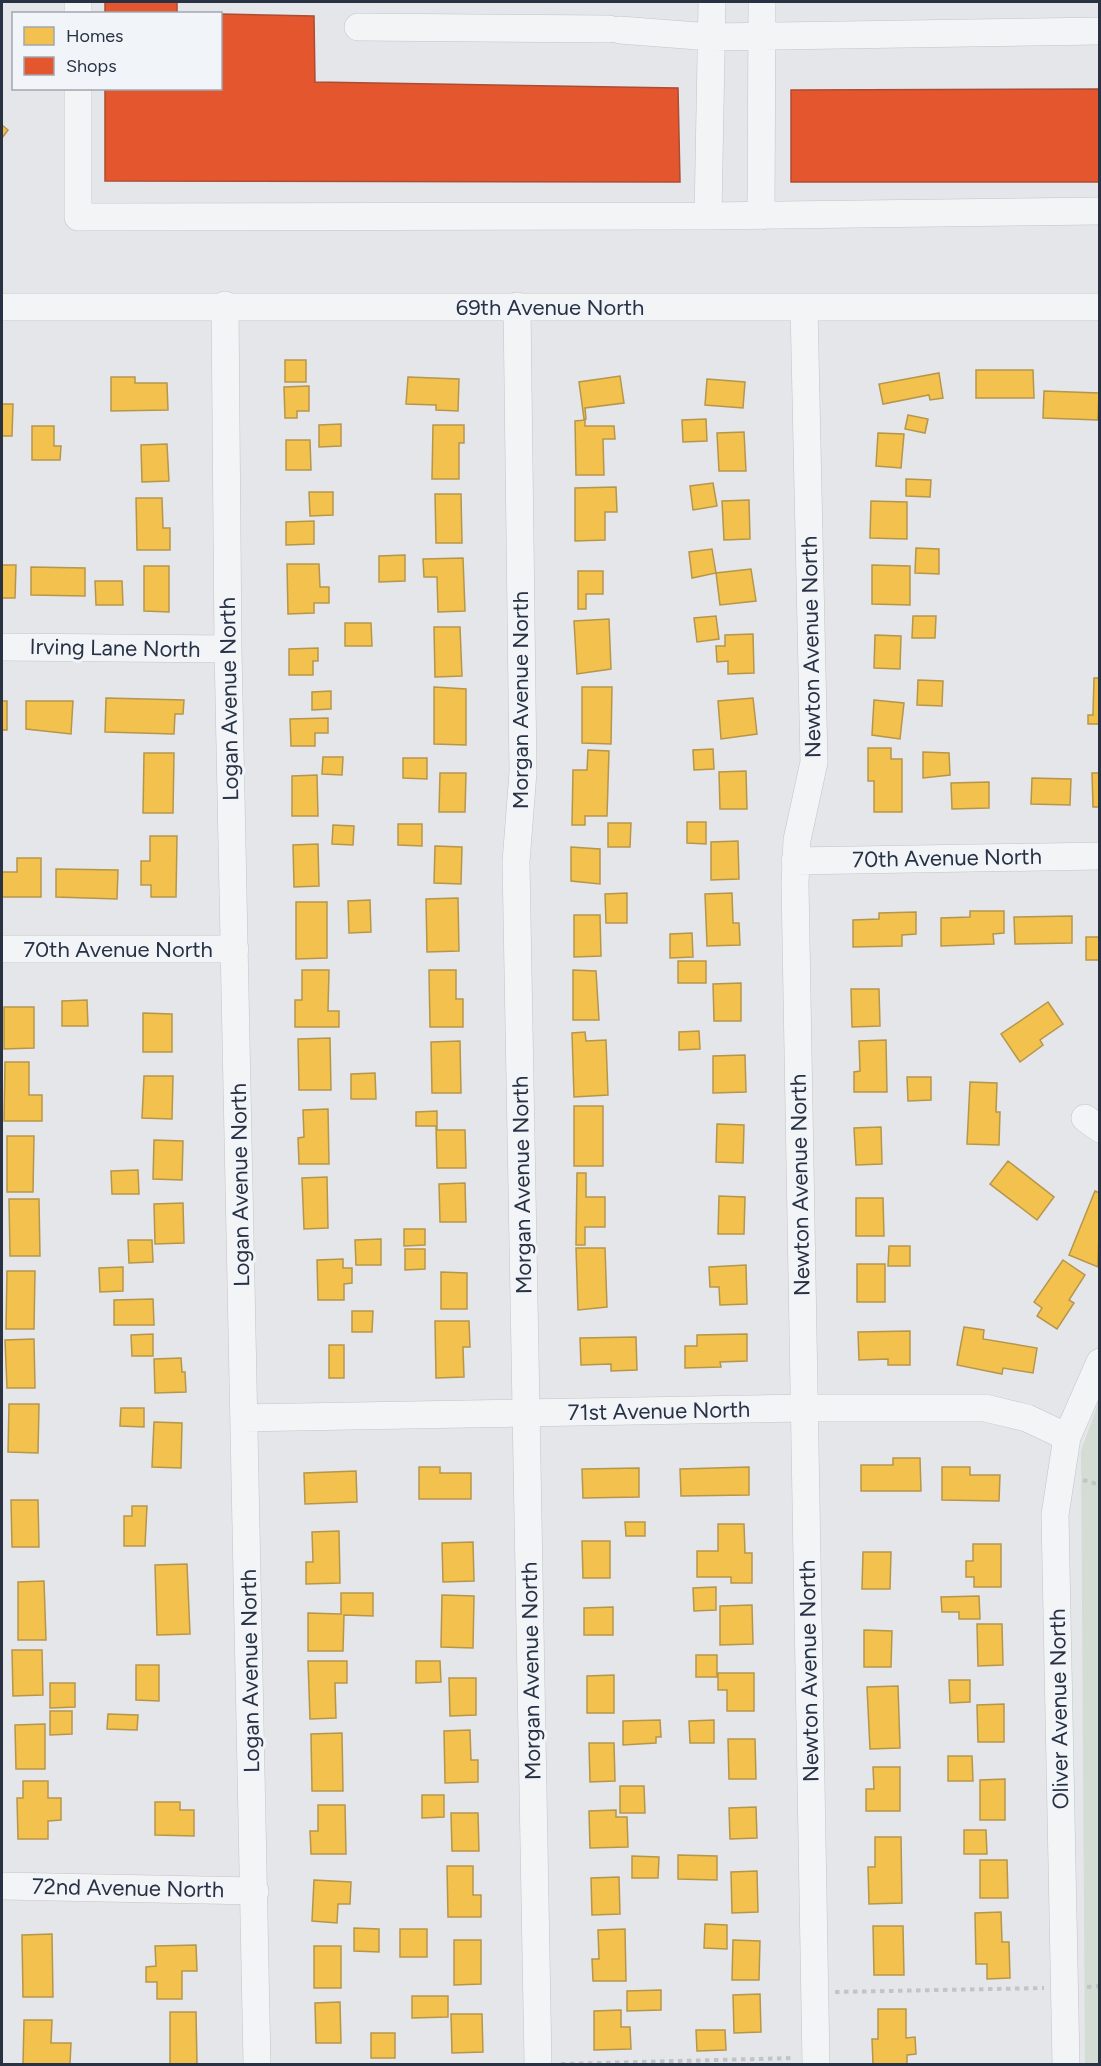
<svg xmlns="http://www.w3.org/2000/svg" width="1101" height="2066" viewBox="0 0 1101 2066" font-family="Figtree,sans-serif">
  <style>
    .green { fill: #d4ddd4 }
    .homes { fill: #f2c14e; stroke: #b6964b; stroke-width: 1.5 }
    .shops { fill: #e4572e; stroke: #ac4c34; stroke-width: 1.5 }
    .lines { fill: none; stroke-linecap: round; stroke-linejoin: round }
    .minor-casing { stroke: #c2c4c7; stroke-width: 28 }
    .path { stroke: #c3c4c9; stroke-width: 4; stroke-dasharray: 4.5 4.5; stroke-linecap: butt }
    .minor { stroke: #f3f4f6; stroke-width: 27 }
    .labels { text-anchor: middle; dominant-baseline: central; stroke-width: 6; stroke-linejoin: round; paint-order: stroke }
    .street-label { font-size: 22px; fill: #293243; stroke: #f1f4f8 }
  </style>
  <rect width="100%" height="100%" fill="#e4e6e9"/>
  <path class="green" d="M1099 1401 1100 2064H1085L1081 1451Z"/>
  <path class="homes" d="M2 125 8 130 2 138Z
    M285 360H306V382H285Z
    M976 370H1033L1034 398H976Z
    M939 373 943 398 930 400 929 395 883 404 879 384Z
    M620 376 624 403 585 408 586 419H584L579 382Z
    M111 377H135V383H167L168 410 111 411Z
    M408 377 459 379 458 411 436 410V405L406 404Z
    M707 379 745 382 743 408 705 405Z
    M309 386V411H297V418H285L284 387Z
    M1044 391 1099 393 1098 420 1043 418Z
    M2 404H13L12 436H2Z
    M908 415 928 419 925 433 905 429Z
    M706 419 707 441 683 442 682 420Z
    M585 420V426H614L615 439H603L604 475H576L575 421Z
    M341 424V446L319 447V425Z
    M433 425H464V443H459V479H432Z
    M32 426H54V446H61L60 460H32Z
    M744 432 746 471H719L717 433Z
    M878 433 904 434 901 468 876 466Z
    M286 440H310L311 470H286Z
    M167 444 169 481 142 482 141 445Z
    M906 479 931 480 930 497 906 496Z
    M713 483 717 506 693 510 690 486Z
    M616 487 617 512H605V540L575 541V488Z
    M309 492H333V515L310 516Z
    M435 494H461L462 543H436Z
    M136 498H162L163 528H170V550H137Z
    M749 500 750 539 724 540 722 501Z
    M871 501 907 502V539L870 538Z
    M314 521V544L286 545V522Z
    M916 548 939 549V574L915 573Z
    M712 549 716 573 692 578 689 552Z
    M405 555V581L379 582V556Z
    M463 558 465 611 438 612 437 577H424L423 559Z
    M287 564H319L320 587H329V603H314V613L288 614Z
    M2 565H16L15 598H2Z
    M872 565 910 566V605L872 604Z
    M144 566H169V612L144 611Z
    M31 567 85 568V596L31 595Z
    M751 569 756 601 720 605 716 573Z
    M578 571H603V594H586V609H578Z
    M95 581H122L123 605H96Z
    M716 616 719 639 697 642 694 618Z
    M913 616H936L935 638H912Z
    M609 619 611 669 577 674 574 621Z
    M345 623H371L372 646H345Z
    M434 627H460L462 676 435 677Z
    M753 634 754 673 728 674V661L717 662 716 646H725V635Z
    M875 635 901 636 900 669 874 668Z
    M318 648V661H313V675H289V649Z
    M1094 678H1100V724H1088V715H1093Z
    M918 680 943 681 942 706 917 705Z
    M434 687 466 689V745L434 744Z
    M582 687H612L611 744 582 743Z
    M331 691V709L312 710V692Z
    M106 698 184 700 183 714H175L174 734 105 732Z
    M753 698 757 734 721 739 718 701Z
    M874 700 904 703 900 739 872 735Z
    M2 701H7V730H2Z
    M26 701H73L71 734 26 729Z
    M328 718V733H315V746H291L290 719Z
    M868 748H891V759H902V812H874V781H868Z
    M713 749 714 769 694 770 693 750Z
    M588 750 609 751 607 816H585V825H572L573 770H587Z
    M923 752 949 753 950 775 923 778Z
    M144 753H174L173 813H143Z
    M323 757H343L342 775 322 774Z
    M403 758H427V779L403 778Z
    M746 771 747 809H720L719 772Z
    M440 773H466L465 812H439Z
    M1092 773H1100V807H1093Z
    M317 775 318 816H292V776Z
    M1032 778 1071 779 1070 805 1031 804Z
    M989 782V808L952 809 951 783Z
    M687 822H706V844L687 843Z
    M608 823H631L630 847H608Z
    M398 824H422V846L398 845Z
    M333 825 354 826 353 845 332 844Z
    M150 836H177L176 897H151V885H141V861H150Z
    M738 841 739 879 711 880V842Z
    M318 844 319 886 294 887 293 845Z
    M435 846 462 847 461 884 434 883Z
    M571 847 600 849V884L571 881Z
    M17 858H41V897H2V872H17Z
    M56 869 118 870 117 899 56 897Z
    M627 893V923H606L605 894Z
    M732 893 733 923H739L740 945 707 946 705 894Z
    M458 898 459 951 427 952 426 899Z
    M370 900 371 932 349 933 348 901Z
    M296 902H327V958L296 959Z
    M970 911H1004V933L993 934 994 944 941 946V918L970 917Z
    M916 912V934L902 935V946L853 947V920L879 919V913Z
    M574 915H600L601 956 574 957Z
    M1072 916V943L1015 944 1014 917Z
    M692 933 693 957 670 958V934Z
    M1086 937H1100V960H1086Z
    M678 961H706V983H678Z
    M302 970H329L328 1011H339V1027H295V1000H302Z
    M429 970H456V999H463V1027H430Z
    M573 970 596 971 599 1020H573Z
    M741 983V1021H714L713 984Z
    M851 989H879L880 1026 852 1027Z
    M87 1000 88 1026H62V1001Z
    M1048 1002 1063 1024 1040 1040 1043 1045 1020 1062 1001 1034Z
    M4 1007H34V1048L4 1049Z
    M143 1013 172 1014V1052H143Z
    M699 1031 700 1049 679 1050V1032Z
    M585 1032 586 1041 606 1040 608 1095 574 1097 572 1033Z
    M330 1038 331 1090H299L298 1039Z
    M886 1040 887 1092H854V1072L860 1071 859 1041Z
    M460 1041 461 1093H432L431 1042Z
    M745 1055 746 1092 713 1093V1056Z
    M5 1062H29V1095H42V1121H4Z
    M375 1073 376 1099H351V1074Z
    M144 1076H173L172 1119 142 1118Z
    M907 1077H931V1100L908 1101Z
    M970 1082 997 1083 996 1112H1000L999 1145 967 1144Z
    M574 1106H603V1166H574Z
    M328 1109 329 1164H299L298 1138 304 1137 303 1110Z
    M437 1111V1130H465L466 1168H437L436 1126H416V1112Z
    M717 1124 744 1125 743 1163 716 1162Z
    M881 1127 882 1164 856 1165 854 1128Z
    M7 1136H34L33 1192H7Z
    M154 1140 183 1141 182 1180 153 1179Z
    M1008 1161 1054 1197 1037 1220 990 1184Z
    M138 1170 139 1194H112L111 1171Z
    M577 1173H586V1197H605V1227H585V1245H576Z
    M327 1177 328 1228 304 1229 302 1178Z
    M465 1183 466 1222H440L439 1184Z
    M1095 1191 1100 1193 1098 1267 1069 1255Z
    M719 1196 745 1197 744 1234H718Z
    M856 1198H883L884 1236H856Z
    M9 1199H39L40 1256H10Z
    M183 1203 184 1243 155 1244 154 1204Z
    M404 1229H425V1245L404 1246Z
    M381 1239V1265H356L355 1240Z
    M128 1240H152L153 1262 129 1263Z
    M889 1246H910V1266H888Z
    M576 1248H605L607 1307 578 1310Z
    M405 1249H425V1269L405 1270Z
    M343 1259V1268H352V1283L344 1284V1300H318L317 1260Z
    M1063 1260 1085 1275 1069 1300 1074 1303 1057 1329 1037 1316 1042 1308 1034 1302Z
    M857 1264H885V1302H857Z
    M746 1265 747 1304 720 1305 719 1287H710L709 1267Z
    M123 1267V1291L100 1292 99 1268Z
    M7 1271H35L34 1329H6Z
    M441 1272 467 1273V1309H441Z
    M153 1299 154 1325H114V1300Z
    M352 1311H373L372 1332H352Z
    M435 1321H469L470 1347H463L464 1377 436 1378Z
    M964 1327 984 1330 983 1339 1037 1348 1033 1373 1003 1368 1002 1374 957 1365Z
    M910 1331V1365H888V1359L859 1360 858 1332Z
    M153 1334V1356H132L131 1335Z
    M747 1334V1361L720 1362 721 1367 685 1368V1346H697V1335Z
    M636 1337 637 1370 611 1371V1364L581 1365 580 1338Z
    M34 1339 35 1388H7L5 1340Z
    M329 1345H344V1378H329Z
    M181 1358 182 1372H185L186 1392 155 1393 154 1359Z
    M9 1404H39L38 1453 8 1452Z
    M121 1408H144V1427L120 1426Z
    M154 1422 182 1423 181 1468 152 1467Z
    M893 1458H920L921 1491H861V1465H893Z
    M419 1467H440V1473H471V1499H419Z
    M749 1467V1495L681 1496 680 1469Z
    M942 1467H970V1475H1000L999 1501 942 1500Z
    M639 1468V1497L583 1498 582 1469Z
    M356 1471 357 1502 305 1504 304 1473Z
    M11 1500H38L39 1547H12Z
    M132 1506H147L145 1546H124V1516H132Z
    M625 1522H645V1536H626Z
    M718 1524H744L745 1553H752V1583H731V1577H697V1551H718Z
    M339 1531 340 1583 306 1584V1562H313L312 1532Z
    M582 1541H610V1578H583Z
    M473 1542 474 1581 443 1582 442 1543Z
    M973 1544H1001V1587H974V1577H966V1561H973Z
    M863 1552H891L890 1589H862Z
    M187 1564 190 1634 157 1635 155 1565Z
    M44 1581 46 1640H18V1582Z
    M716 1587V1610L694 1611 693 1588Z
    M341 1593H373V1616L344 1615 343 1651H308V1613L341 1614Z
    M442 1595 474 1596 473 1648 441 1647Z
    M979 1596 980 1619H959V1612H942L941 1597Z
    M752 1605 753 1644 720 1645V1606Z
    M613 1607V1635H584V1608Z
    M977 1624H1002L1003 1665 978 1666Z
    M864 1630 892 1631 891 1667H864Z
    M12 1650H42L43 1695 13 1696Z
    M696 1655H717V1677H696Z
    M308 1661H347V1683H335L336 1718 310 1719Z
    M416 1661H440L441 1682 416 1683Z
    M136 1665H159V1701L136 1700Z
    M718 1673H754V1711H727V1690H718Z
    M614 1675V1713H587V1676Z
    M449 1678H476V1715L450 1716Z
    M949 1680H970V1702L950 1703Z
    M50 1683H75V1707L50 1708Z
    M898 1686 900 1748 870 1749 867 1687Z
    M1004 1704V1742H978L977 1705Z
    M50 1711H72V1734L50 1735Z
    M108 1714 138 1715 137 1730 107 1729Z
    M660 1720 661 1737H656V1743L623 1745V1721Z
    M714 1720V1743H690L689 1721Z
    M45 1724V1769H16L15 1725Z
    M470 1730 471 1760H478V1782L445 1783 444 1731Z
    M342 1733 343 1791H312L311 1734Z
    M728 1739H755L756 1779H729Z
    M589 1743H614L615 1781 590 1782Z
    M948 1756H972L973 1781H948Z
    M873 1767H900V1811H866V1789H874Z
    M1005 1779V1820H980V1780Z
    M23 1781H48V1798H61V1820L48 1821V1839H18L17 1798H23Z
    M620 1786H644L645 1813H620Z
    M422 1795H444V1817L422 1818Z
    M155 1802H180V1810H194V1836L155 1835Z
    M318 1805H345L346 1854H311L310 1831H318Z
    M756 1807 757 1838 730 1839 729 1808Z
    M616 1810V1817H627L628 1847 590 1848 589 1811Z
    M451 1813H478L479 1851H452Z
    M964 1830H986L987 1854H964Z
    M875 1837H901L902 1903 869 1904 868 1867H875Z
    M678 1855 717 1856V1880L678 1879Z
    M632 1856 659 1857 658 1878H632Z
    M980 1860H1007L1008 1898H980Z
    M447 1866H473V1895H481V1917H448Z
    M757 1871 758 1912 732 1913 731 1872Z
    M619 1877 620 1914 592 1915 591 1878Z
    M314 1880 351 1882 350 1904H338L337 1923 312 1921Z
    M1001 1912 1002 1942H1009L1010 1978 987 1979V1964H976L975 1913Z
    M705 1924 727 1925V1949L704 1948Z
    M873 1926H903L904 1975H874Z
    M354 1928 379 1929V1952L354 1951Z
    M400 1929H427V1957H400Z
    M625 1929 626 1981H593L592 1959H599L598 1930Z
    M52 1934 53 1997H23L22 1935Z
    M454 1940H481V1984L454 1985Z
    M733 1940 760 1941 759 1980H732Z
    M196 1945 197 1971H182V1999H157V1982H146V1967L156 1966 155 1946Z
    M314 1946H341V1988H314Z
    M661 1990V2010L627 2011V1991Z
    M760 1994 761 2032 734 2033 733 1995Z
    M412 1996H448V2017L412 2018Z
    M340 2002 341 2043H316L315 2003Z
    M878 2009H906V2038L915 2037 916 2054 907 2055V2064H873L872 2039H878Z
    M621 2010V2027H630L631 2049 594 2050V2011Z
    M170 2012H196L197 2064H170Z
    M451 2014H482L483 2052 452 2053Z
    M24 2020H52L51 2043H71L70 2064H23Z
    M696 2030H725L726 2050 697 2051Z
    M371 2033H395V2058H371Z"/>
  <path class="shops" d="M105 2H177V14H105Z
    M220 14 314 16 315 82 678 88 680 182 105 181V88H220Z
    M1100 89V182H791V90Z"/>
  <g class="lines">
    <g class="minor-casing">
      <path id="minor" d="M78 14V2
        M358 27 609 29
        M620 30 711 37 1100 31
        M78 88V217L708 216 712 2
        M708 216 1100 211
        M761 216 762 2
        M225 305 228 649 257 2064
        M517 306 523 772 516 862 538 2064
        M2 307H1100
        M804 307 814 762 797 840 795 883 816 2064
        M2 647 228 649
        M795 861 1100 856
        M2 949H235
        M1085 1118 1100 1129
        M245 1418 804 1408H985L1027 1418 1067 1437
        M2 1886 255 1891
        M1066 2064 1055 1515 1067 1437 1100 1362"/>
    </g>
    <path class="path" d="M1083 1480 1100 1485
      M1087 1987 1100 1986
      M835 1992 1044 1988
      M561 2064 794 2058"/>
    <use href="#minor" class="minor"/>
  </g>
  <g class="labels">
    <g class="street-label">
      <text x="550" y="307">69th Avenue North</text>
      <text transform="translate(811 647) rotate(-91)">Newton Avenue North</text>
      <text transform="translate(115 648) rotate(1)">Irving Lane North</text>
      <text transform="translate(229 699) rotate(-91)">Logan Avenue North</text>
      <text transform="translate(520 700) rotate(-90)">Morgan Avenue North</text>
      <text transform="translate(947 858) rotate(-1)">70th Avenue North</text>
      <text x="118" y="949">70th Avenue North</text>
      <text transform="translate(240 1185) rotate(-91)">Logan Avenue North</text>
      <text transform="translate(522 1185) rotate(-91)">Morgan Avenue North</text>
      <text transform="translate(800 1185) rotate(-91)">Newton Avenue North</text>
      <text transform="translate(659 1411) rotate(-1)">71st Avenue North</text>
      <text transform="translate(250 1671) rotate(-91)">Logan Avenue North</text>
      <text transform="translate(531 1671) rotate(-91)">Morgan Avenue North</text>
      <text transform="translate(809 1671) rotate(-91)">Newton Avenue North</text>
      <text transform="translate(1059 1709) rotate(-91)">Oliver Avenue North</text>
      <text transform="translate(128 1888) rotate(1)">72nd Avenue North</text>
    </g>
  </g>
  <rect width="1101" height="2066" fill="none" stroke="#293243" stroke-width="6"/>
  <rect x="12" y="12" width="210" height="78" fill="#f1f4f8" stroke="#a1a6b0" stroke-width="1.5"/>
  <rect x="24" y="27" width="30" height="18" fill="#f2c14e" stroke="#a1a6b0" stroke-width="1.5"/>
  <text x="66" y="42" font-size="18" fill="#293243">Homes</text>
  <rect x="24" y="57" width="30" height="18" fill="#e4572e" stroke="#a1a6b0" stroke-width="1.5"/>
  <text x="66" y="72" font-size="18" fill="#293243">Shops</text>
</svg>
